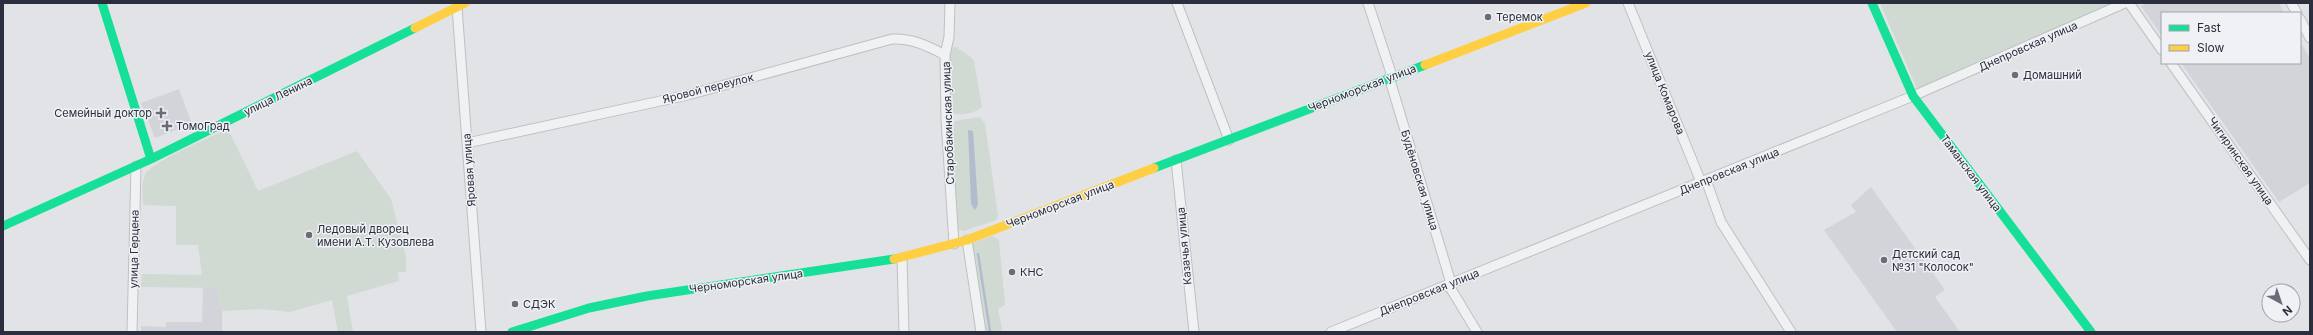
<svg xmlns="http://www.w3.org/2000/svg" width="2313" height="335" viewBox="0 0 2313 335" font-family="Inter,sans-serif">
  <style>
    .built { fill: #d2d4d9 }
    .green { fill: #d0d9d2 }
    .water { fill: #b3bcce }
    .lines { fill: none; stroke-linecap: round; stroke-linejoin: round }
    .stream { stroke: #b3bcce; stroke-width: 2.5 }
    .street-casing { stroke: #bec0c2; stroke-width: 11 }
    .street { stroke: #f0f1f3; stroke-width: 9 }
    .fast { stroke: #16e098; stroke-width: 9 }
    .slow { stroke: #ffcf43; stroke-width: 9 }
    .poi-dot { fill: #6a6d78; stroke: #eff1f5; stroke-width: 1.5 }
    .labels { text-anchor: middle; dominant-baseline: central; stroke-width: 3; stroke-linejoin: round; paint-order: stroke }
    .poi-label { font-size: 11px; fill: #2a2e3d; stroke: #eff1f5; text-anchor: start }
    .street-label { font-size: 11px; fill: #2a2e3d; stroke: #eff1f5 }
  </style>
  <rect width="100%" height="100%" fill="#e1e3e6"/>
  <path class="built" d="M2148 3H2279L2284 13H2162V36L2141 6Z
    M2300 41 2310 59V183L2279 202 2181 63H2300Z
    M179 89 192 124 155 138 141 103Z
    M1871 187 1945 290 1935 297 1960 332H1897L1824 230 1856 212 1851 205Z
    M203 288H217L222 311V332H141V326L166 327V322H202Z"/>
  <path class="green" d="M1880 3H2118L1918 91Z
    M953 47H956L972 58 974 62 982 107C976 113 959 117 951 112L949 58Z
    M979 117 985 123 998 216 996 220 964 231 959 230 957 227 949 125 956 121Z
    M228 129 258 191 357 151 391 199 406 257V272H398L399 281 347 296 353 332H338L332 300 290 312 262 309 222 311 217 288 141 287 142 274 202 275 198 245H176V206L143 205C143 196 141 184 145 175 151 162 213 136 228 129Z
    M992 236 999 240 1005 305 998 309 1002 329 1001 332 986 331 971 244Z"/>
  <path class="water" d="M968 130 973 131 978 205 975 210 971 204Z"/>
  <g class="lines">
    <path class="stream" d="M978 254 990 331"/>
    <g class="street-casing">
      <path id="street" d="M950 3 949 37 945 55 946 119 954 244
        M1177 3 1229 140
        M1368 3 1392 76
        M1628 3 1701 182
        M2129 3 2162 50
        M2291 3 2297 13
        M457 7 481 332
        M2300 19 2310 38
        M2171 63 2310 260
        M1389 77 1451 283
        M467 143 688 95 892 39C912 38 928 46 945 55
        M1176 160 1194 332
        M1706 180 1721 222 1791 332
        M967 240 981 332
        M902 258 904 332
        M1448 284 1477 332
        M132 332 136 166
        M1331 332 1913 96 2125 3"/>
    </g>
    <use href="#street" class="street"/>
    <path class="fast" d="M102 3 151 159
      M1872 3 1913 96 2091 332
      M1154 168 1425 65
      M3 226 151 159 415 28
      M512 332 589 308 647 296 894 259"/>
    <path class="slow" d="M415 28 465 3
      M1425 65 1586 3
      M894 259 967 240 1154 168"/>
  </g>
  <g class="poi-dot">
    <circle cx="1488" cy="17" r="4"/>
    <circle cx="2015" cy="75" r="4"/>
    <path d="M159 107h4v4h4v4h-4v4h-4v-4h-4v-4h4z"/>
    <path d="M165 120h4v4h4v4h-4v4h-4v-4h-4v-4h4z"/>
    <circle cx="309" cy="235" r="4"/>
    <circle cx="1884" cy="260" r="4"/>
    <circle cx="1012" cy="272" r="4"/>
    <circle cx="515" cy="304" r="4"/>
  </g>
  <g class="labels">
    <g class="poi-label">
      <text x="1496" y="17">Теремок</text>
      <text x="2023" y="75">Домашний</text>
      <text x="152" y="113" text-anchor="end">Семейный доктор</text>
      <text x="176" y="126">ТомоГрад</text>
      <text x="317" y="229">Ледовый дворец<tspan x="317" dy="13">имени А.Т. Кузовлева</tspan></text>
      <text x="1892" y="254">Детский сад<tspan x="1892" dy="13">№31 "Колосок"</tspan></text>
      <text x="1020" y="272">КНС</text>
      <text x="523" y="304">СДЭК</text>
    </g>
    <g class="street-label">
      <text transform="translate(2028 46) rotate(-24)">Днепровская улица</text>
      <text transform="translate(708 88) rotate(-14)">Яровой переулок</text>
      <text transform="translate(1362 88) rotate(-21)">Черноморская улица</text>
      <text transform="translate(1665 93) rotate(68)">улица Комарова</text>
      <text transform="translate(278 96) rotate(-26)">улица Ленина</text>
      <text transform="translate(948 123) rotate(-92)">Старобакинская улица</text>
      <text transform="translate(2241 161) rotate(55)">Чигиринская улица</text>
      <text transform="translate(469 170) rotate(-94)">Яровая улица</text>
      <text transform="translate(1729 171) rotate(-22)">Днепровская улица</text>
      <text transform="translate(1971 173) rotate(53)">Таманская улица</text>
      <text transform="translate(1420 180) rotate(73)">Будёновская улица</text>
      <text transform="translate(1060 204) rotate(-21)">Черноморская улица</text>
      <text transform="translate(1184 246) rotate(-95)">Казачья улица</text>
      <text transform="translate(134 249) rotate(-89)">улица Герцена</text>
      <text transform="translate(746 281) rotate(-8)">Черноморская улица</text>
      <text transform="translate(1429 292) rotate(-22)">Днепровская улица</text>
    </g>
  </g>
  <rect width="2313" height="335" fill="none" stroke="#2a2e3d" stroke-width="8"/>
  <rect x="2161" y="12" width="140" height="52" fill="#eff1f5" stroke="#a0a3ab"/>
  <rect x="2169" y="25" width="20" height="6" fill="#16e098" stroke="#a0a3ab"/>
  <text x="2197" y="32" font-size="12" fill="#2a2e3d">Fast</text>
  <rect x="2169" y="45" width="20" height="6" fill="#ffcf43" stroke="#a0a3ab"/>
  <text x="2197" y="52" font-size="12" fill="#2a2e3d">Slow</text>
  <g transform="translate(2281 303) rotate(140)"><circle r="19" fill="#eff1f5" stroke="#a0a3ab"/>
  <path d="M0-3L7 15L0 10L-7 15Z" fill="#6a6d78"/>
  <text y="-6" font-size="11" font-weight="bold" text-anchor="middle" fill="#2a2e3d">N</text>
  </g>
</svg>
